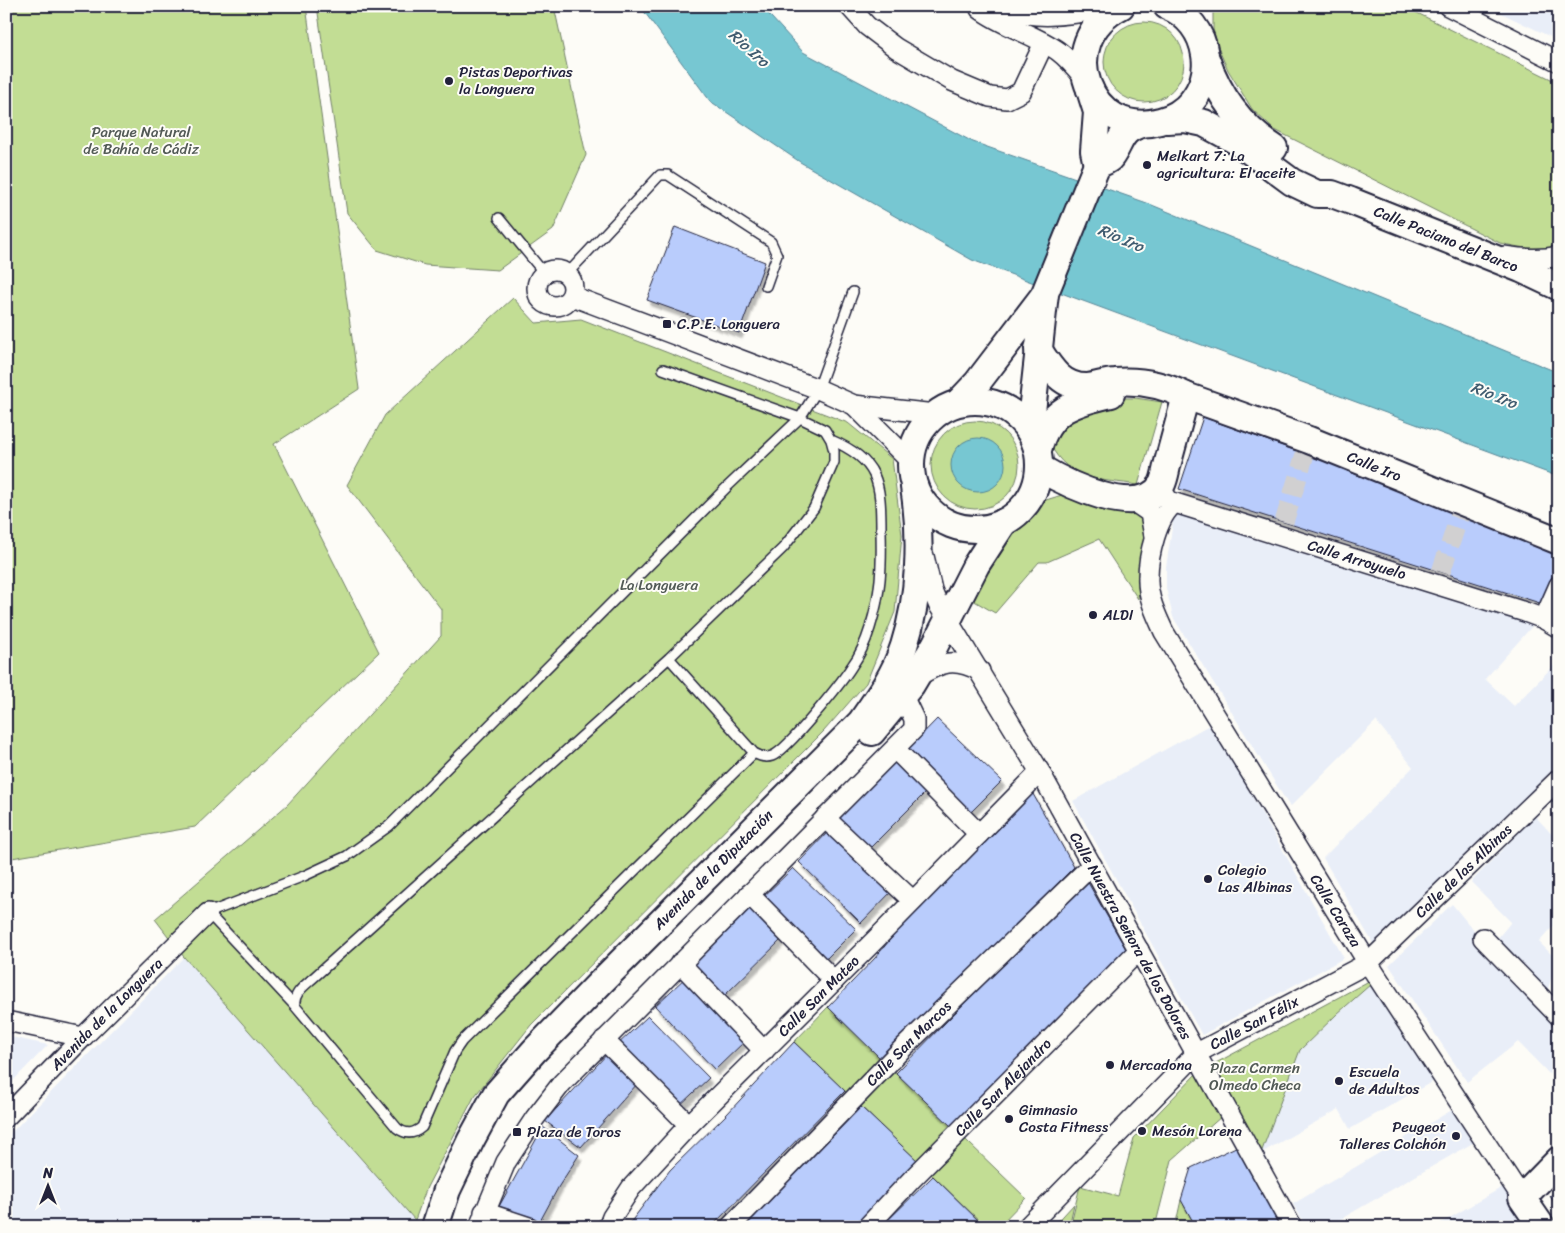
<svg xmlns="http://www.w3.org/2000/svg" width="1565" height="1233" viewBox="0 0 1565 1233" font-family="Sriracha,sans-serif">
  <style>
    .built { fill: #e9eef8 }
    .green { fill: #c2dd94; stroke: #728068 }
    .water { fill: #77c7d2; stroke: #558596 }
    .building { fill: #b9ccfc; stroke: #22223b; filter: url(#shadow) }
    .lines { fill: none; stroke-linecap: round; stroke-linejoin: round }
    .street-tunnel { stroke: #d1d0d1; stroke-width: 19; stroke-dasharray: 19 9; stroke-linecap: butt }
    .lane-casing { stroke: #22223b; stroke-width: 12 }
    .street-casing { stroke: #22223b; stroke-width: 22 }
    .secondary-casing { stroke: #22223b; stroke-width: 30 }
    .lane { stroke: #fdfcf7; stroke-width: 9 }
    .street { stroke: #fdfcf7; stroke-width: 19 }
    .secondary { stroke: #fdfcf7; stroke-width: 26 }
    .poi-dot { fill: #22223b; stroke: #fdfcf7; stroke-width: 2 }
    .labels { text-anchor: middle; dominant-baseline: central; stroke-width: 4; stroke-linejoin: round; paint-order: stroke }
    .poi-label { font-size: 15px; fill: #22223b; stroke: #fdfcf7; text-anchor: start }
    .park-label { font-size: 15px; fill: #525a56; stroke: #fdfcf7 }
    .street-label { font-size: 15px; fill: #22223b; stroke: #fdfcf7 }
    .water-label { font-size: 16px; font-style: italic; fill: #405c70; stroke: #fdfcf7 }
  </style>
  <defs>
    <filter id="shadow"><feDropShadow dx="3" dy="5.5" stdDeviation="1" flood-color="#0004"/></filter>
  </defs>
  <rect width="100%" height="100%" fill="#fdfcf7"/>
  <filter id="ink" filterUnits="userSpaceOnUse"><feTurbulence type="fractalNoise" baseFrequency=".02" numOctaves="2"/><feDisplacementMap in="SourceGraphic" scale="10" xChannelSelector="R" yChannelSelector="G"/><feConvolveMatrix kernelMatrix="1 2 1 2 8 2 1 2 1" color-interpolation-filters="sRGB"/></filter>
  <g filter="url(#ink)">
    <path class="built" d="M1487 6H1559V41Z
      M1175 509 1536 622 1485 679 1514 706 1559 660V768L1377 950 1323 858 1413 767 1376 721 1290 807 1173 617 1166 588V567Z
      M1211 724 1344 958 1202 1035 1073 801Z
      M1535 816 1559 842V920L1539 942 1558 961 1547 991 1497 939 1511 922 1471 882Z
      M1452 904 1527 995 1559 1031V1084L1518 1042 1467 1082 1389 965Z
      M184 957 415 1220 413 1227H6V1138Z
      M1371 984 1437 1079 1350 1129 1339 1109 1261 1153 1300 1050 1337 1014Z
      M6 1036 48 1045 6 1088Z
      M1457 1107 1478 1140 1327 1227H1307L1293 1204Z
      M1506 1185 1533 1227H1434Z"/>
    <path class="green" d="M6 6H306L359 389 274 444 379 652 195 827 6 859Z
      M317 6H554L586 155 553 230 498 270 425 265 377 250 347 213Z
      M1213 6H1403L1559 83V246C1538 251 1521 248 1500 243L1273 129 1252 109 1228 70 1218 48 1213 29Z
      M1104 62a40 40 0 1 1 80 0a40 40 0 1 1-80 0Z
      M513 298 536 323 581 319 848 423 892 459 902 535 895 612 866 683 824 731 531 1025 474 1097 427 1187 415 1220 184 957 155 919 287 805 441 636V609L347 485 385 415Z
      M1117 398H1135L1162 402 1138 485C1101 479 1069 482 1050 444L1059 425Z
      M931 465a44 44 0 1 1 88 0a44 44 0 1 1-88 0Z
      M1062 495 1136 511 1145 527 1138 599 1099 539 1047 562H1039L995 613 971 599 988 566 1014 532 1046 500Z
      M1369 981 1371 984 1337 1014 1300 1050 1261 1153 1214 1064Z
      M828 1007 1026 1198 998 1227H986L794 1042Z
      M1198 1072 1222 1116 1172 1160 1155 1227H1070L1080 1186 1118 1196 1134 1138Z
      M1181 1200 1196 1227H1175Z
      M1074 1204 1069 1227H1053Z"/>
    <path class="water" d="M640 6H761L803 52 973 142 1147 203 1559 373V477L972 260 800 162 710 101Z
      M951 465a27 27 0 1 1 54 0a27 27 0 1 1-54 0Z"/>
    <path class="building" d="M675 227 765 262 739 333 647 300Z
      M1203 417 1559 547V576L1546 605 1179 489Z
      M937 719 1002 781 970 813 906 751Z
      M899 758 930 788 868 850 837 820Z
      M1033 794 1074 867 882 1060 828 1007 875 958 898 930Z
      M1559 795V808L1552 801Z
      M830 830 893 890 861 923 799 862Z
      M793 868 856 929 823 962 760 900Z
      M1086 879 1127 951 953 1128 896 1073Z
      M753 905 784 937 721 999 690 967Z
      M687 976 747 1039 715 1070 655 1006Z
      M648 1016 709 1078 676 1109 615 1047Z
      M794 1042 845 1091 711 1227H627L670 1170 727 1114Z
      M609 1052 638 1083 581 1147 545 1121Z
      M861 1107 920 1163 856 1227H744Z
      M543 1127 579 1155 559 1186 538 1225 497 1210Z
      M1238 1146 1285 1227H1196L1181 1200 1191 1168Z
      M933 1176 985 1227H881Z
      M1559 1187V1210L1550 1196Z"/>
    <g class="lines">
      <path class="street-tunnel" d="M1284 522 1305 454
        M1441 572 1461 511"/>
      <g class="lane-casing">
        <path id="lane" d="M499 218 544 273
          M567 274 660 175H668L771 242 777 255 766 286
          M663 369 800 418 825 430 831 440 834 451V462L814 508 783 548 669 658 312 979C303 987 293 994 295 1006L397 1128C406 1135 414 1134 422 1127L455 1051 462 1041 754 753
          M669 658 754 753C759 756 766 758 772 756 787 751 842 682 852 666 860 655 866 641 870 628 881 593 882 567 881 531 881 483 879 460 831 440
          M295 1006 208 913 304 876 347 856 389 826 727 487 800 418 818 389 853 292"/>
      </g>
      <g class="street-casing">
        <g id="street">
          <path d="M849 6 867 26 896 48 952 81 990 97 1007 99 1021 92 1044 43"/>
          <path d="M982 6C1000 7 1018 14 1036 15 1063 17 1091 11 1118 6"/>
          <path d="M1448 6 1559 62"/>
          <path d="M980 9C1004 27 1034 34 1058 51 1069 59 1077 69 1085 79"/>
          <path d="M1505 256C1523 259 1541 260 1559 256"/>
          <circle cx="555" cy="288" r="18"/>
          <path d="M572 296 818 389 854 405 935 414"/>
          <path d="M854 405 910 461"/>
          <path id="s1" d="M1165 495 1169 501 1175 503 1525 612 1544 619 1559 628"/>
          <path d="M1131 500 1150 513 1154 536"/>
          <path id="s2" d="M1175 503C1157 515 1148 557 1148 577 1147 596 1156 615 1164 632L1368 963 1522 1198"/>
          <path id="s3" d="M924 556 932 590 938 604 1040 772 1292 1227"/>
          <path d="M1544 619 1559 585"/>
          <path d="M917 677C941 662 954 657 980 671"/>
          <path d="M895 749 979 834"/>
          <path d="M825 818 913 901"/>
          <path d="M749 894 834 981"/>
          <path d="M1483 938 1559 1016"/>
          <path d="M680 963 764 1051"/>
          <path d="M6 1021 83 1037"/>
          <path d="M604 1040 689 1125"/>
          <path id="s4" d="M6 1117 83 1037 208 913"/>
          <path d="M484 1212 529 1227"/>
          <path d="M479 1227 506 1162 535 1118 562 1083 914 729V719L903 696"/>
          <path id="s5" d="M608 1227 612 1217 631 1188 689 1125 876 939 1040 772"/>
          <path id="s6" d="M730 1227 903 1048 1092 865"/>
          <path id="s7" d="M867 1227 913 1178 1139 950"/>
          <path id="s8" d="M1027 1227 1197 1053 1368 963 1559 779"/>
        </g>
      </g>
      <g class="secondary-casing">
        <g id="secondary">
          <path d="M1121 6C1051 42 1090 141 1160 121 1172 118 1184 111 1192 101 1202 89 1208 72 1205 55 1202 33 1188 14 1167 6"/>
          <path d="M1206 59C1219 96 1241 127 1274 148"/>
          <path d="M1090 90 1097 112 1094 151 1097 165"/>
          <path id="s9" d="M1167 120 1185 119 1204 123 1235 140 1292 182 1317 194H1332L1351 201 1521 269 1559 287"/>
          <path d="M1097 165C1101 163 1108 161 1110 158 1122 142 1119 130 1142 124"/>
          <path id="s10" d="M1038 349C1050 368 1062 388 1088 387 1097 386 1106 382 1115 382 1139 380 1164 385 1186 396L1309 440 1559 541"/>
          <circle cx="975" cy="465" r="64"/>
          <path d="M959 402 977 383 1045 294"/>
          <path d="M1030 430 1045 293 1097 165"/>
          <path d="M1038 450C1048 409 1075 402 1111 394"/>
          <path d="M1040 468C1065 483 1141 522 1162 484 1165 478 1166 469 1168 462 1174 440 1180 418 1186 396"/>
          <path d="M872 732 911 685 935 645 976 565 1004 522"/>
          <path id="s11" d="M435 1227 447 1190 471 1140 496 1094 534 1051 602 981 861 722C878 698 895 674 904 646 920 596 922 538 914 487"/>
          <path d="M1542 1227 1522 1198 1559 1160"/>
        </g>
      </g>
      <use href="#lane" class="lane"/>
      <use href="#street" class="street"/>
      <use href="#secondary" class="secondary"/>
    </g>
  </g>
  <g class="poi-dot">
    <circle cx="449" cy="81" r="5"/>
    <circle cx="1147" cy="165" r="5"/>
    <rect x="662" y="319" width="10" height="10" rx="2.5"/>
    <circle cx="1093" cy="615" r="5"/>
    <circle cx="1208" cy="879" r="5"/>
    <circle cx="1110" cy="1065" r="5"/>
    <circle cx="1339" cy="1081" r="5"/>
    <circle cx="1009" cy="1119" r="5"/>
    <circle cx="1142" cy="1131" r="5"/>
    <rect x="512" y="1127" width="10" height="10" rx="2.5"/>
    <circle cx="1456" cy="1136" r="5"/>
  </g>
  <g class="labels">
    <g class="poi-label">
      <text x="459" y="72">Pistas Deportivas<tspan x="459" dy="17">la Longuera</tspan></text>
      <text x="1157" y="156">Melkart 7: La<tspan x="1157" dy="17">agricultura: El aceite</tspan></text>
      <text x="677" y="324">C.P.E. Longuera</text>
      <text x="1103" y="615">ALDI</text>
      <text x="1218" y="870">Colegio<tspan x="1218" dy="17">Las Albinas</tspan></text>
      <text x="1120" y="1065">Mercadona</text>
      <text x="1349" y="1072">Escuela<tspan x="1349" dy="17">de Adultos</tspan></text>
      <text x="1019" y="1110">Gimnasio<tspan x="1019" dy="17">Costa Fitness</tspan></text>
      <text x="1446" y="1127" text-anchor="end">Peugeot<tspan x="1446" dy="17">Talleres Colchón</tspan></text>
      <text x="1152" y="1131">Mesón Lorena</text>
      <text x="527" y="1132">Plaza de Toros</text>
    </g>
    <g class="park-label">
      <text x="141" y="132">Parque Natural<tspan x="141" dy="17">de Bahía de Cádiz</tspan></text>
      <text x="659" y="585">La Longuera</text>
      <text x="1255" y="1068">Plaza Carmen<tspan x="1255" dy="17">Olmedo Checa</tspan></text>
    </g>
    <g class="street-label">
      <text stroke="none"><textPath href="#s9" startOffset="309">Calle Paciano del Barco</textPath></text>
      <text stroke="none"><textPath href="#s10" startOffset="368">Calle Iro</textPath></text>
      <text stroke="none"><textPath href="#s1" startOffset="204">Calle Arroyuelo</textPath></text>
      <text stroke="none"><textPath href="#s11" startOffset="459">Avenida de la Diputación</textPath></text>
      <text stroke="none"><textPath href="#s8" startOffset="569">Calle de las Albinas</textPath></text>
      <text stroke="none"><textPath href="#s2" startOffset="466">Calle Caraza</textPath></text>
      <text stroke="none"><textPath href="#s3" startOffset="434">Calle Nuestra Señora de los Dolores</textPath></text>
      <text stroke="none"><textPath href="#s5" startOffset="314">Calle San Mateo</textPath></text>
      <text stroke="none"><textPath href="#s4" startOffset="144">Avenida de la Longuera</textPath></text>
      <text stroke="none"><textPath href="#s8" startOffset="308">Calle San Félix</textPath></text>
      <text stroke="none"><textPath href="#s6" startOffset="256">Calle San Marcos</textPath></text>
      <text stroke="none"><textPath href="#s7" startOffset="195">Calle San Alejandro</textPath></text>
    </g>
    <g class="water-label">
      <text transform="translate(749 48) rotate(42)">Rio Iro</text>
      <text transform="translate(1121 238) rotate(23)">Rio Iro</text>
      <text transform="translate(1494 395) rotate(22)">Rio Iro</text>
    </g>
  </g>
  <rect width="1565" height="1233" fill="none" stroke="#fdfcf7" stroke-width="25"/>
  <rect x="12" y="12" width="1540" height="1208" fill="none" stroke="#22223b" stroke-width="2" filter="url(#ink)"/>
  <g transform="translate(48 1186)" stroke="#fdfcf7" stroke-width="4" paint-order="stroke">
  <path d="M0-4L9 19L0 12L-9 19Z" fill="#22223b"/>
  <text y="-8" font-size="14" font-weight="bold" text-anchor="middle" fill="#22223b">N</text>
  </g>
</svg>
